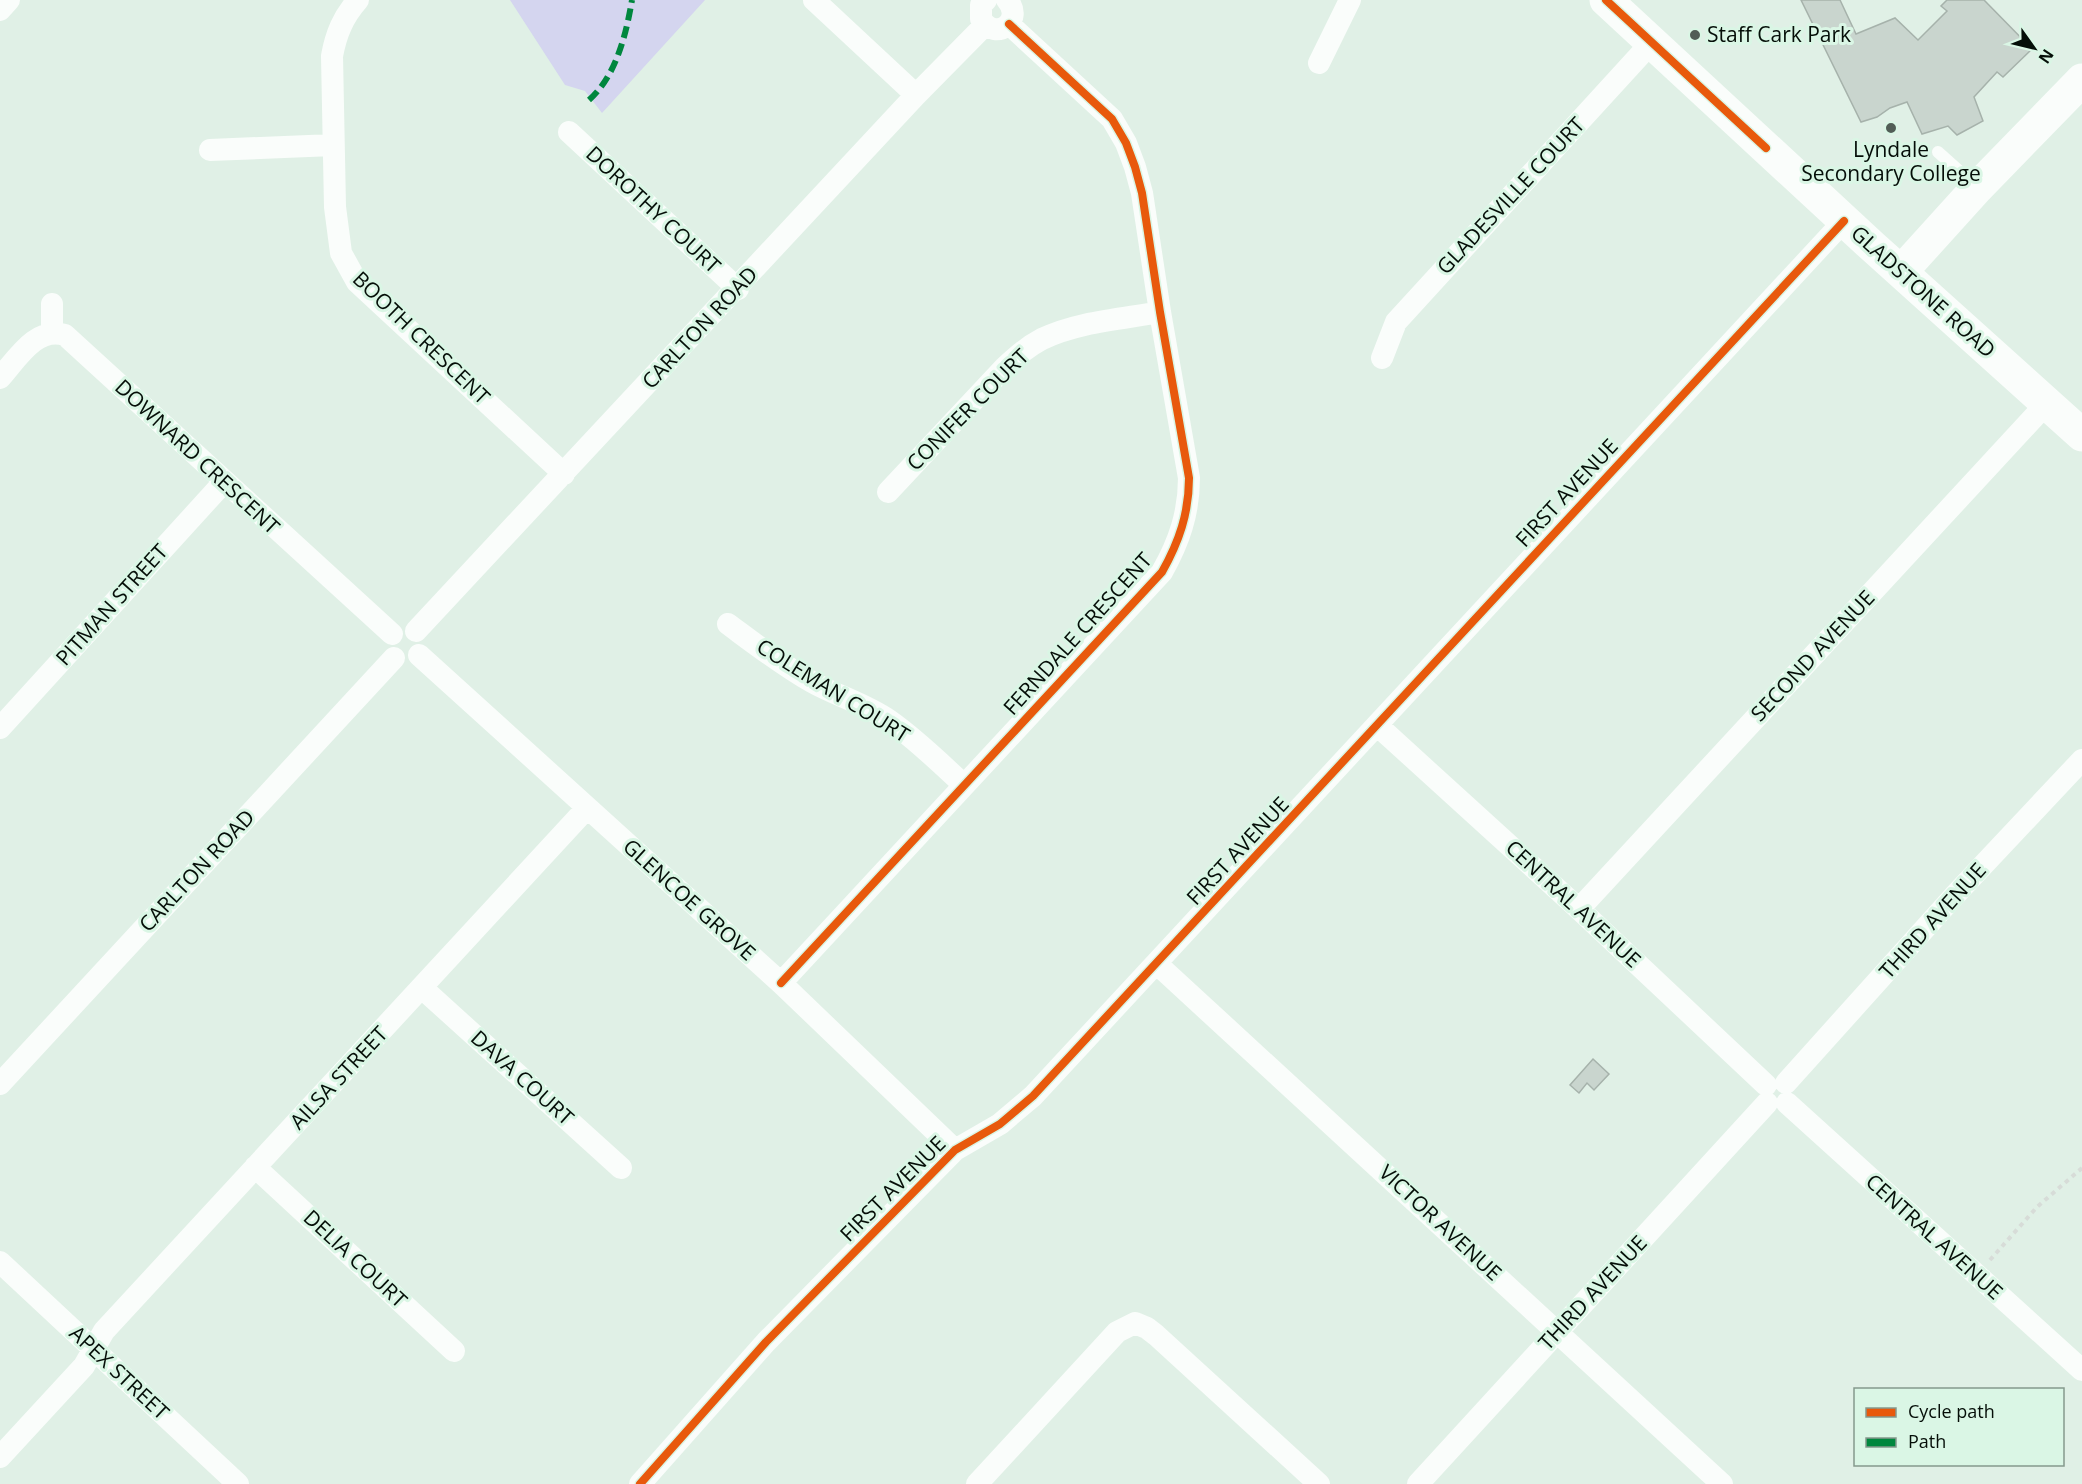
<svg xmlns="http://www.w3.org/2000/svg" width="2082" height="1484" viewBox="0 0 2082 1484" font-family="'Open Sans',sans-serif">
  <style>
    .green { fill: #d4d5ef }
    .building { fill: #c9d5ce; stroke: #a6b2ab; stroke-width: 1.5 }
    .lines { fill: none; stroke-linecap: round; stroke-linejoin: round }
    .path { stroke: #d7dcd8; stroke-width: 4; stroke-dasharray: 4.5 4.5; stroke-linecap: butt }
    .service { stroke: #fafdfb; stroke-width: 12 }
    .minor { stroke: #fafdfb; stroke-width: 22 }
    .secondary { stroke: #fafdfb; stroke-width: 33 }
    .quiet { stroke: #00873e; stroke-width: 6; stroke-dasharray: 12 6; stroke-linecap: butt }
    .cycleway-casing { stroke: #daf6e5; stroke-width: 11 }
    .cycleway { stroke: #e8590c; stroke-width: 8 }
    .poi-dot { fill: #525d56; stroke: #daf6e5; stroke-width: 2 }
    .labels { text-anchor: middle; stroke-width: 6; stroke-linejoin: round; paint-order: stroke }
    .poi-label { font-size: 21px; fill: #050e08; stroke: #daf6e5; text-anchor: start }
    .street-label { font-size: 21px; fill: #050e08; stroke: #daf6e5 }
  </style>
  <rect width="100%" height="100%" fill="#e0f0e6"/>
  <path class="green" d="M 510,0 L 705,0 L 602,113 L 585,91 L 565,85 Z"/>
  <path class="building" d="M 1801,0 L 1840,0 L 1856,34 L 1895,18 L 1918,40 L 1947,11 L 1941,6 L 1947,0 L 1984,0 L 2032,49 L 2003,77 L 1997,72 L 1974,97 L 1983,121 L 1957,135 L 1948,126 L 1922,134 L 1907,102 L 1890,108 L 1877,117 L 1861,122 Z
    M 1593,1059 L 1609,1074 L 1594,1090 L 1587,1083 L 1579,1093 L 1570,1085 Z"/>
  <g class="lines">
    <path class="path" d="M 1990,1260 L 2037,1207 L 2082,1168"/>
    <path class="service" d="M 1938,152 L 1977,187"/>
    <path class="minor" d="M 358,0 C 343,17 336,34 332,56 L 335,207 L 341,253 L 357,282 L 564,474
      M 814,0 L 916,95
      M 986,0 L 981,5 L 981,19 C 996,43 1025,20 1007,0
      M 0,10 L 9,0
      M 1319,63 L 1350,0
      M 569,132 L 738,289
      M 210,150 L 333,145
      M 52,304 L 52,333
      M 1382,358 L 1396,322 L 1652,42
      M 0,378 C 17,359 36,326 65,335 L 392,634
      M 888,492 L 1005,367 C 1017,356 1027,347 1042,339 C 1077,322 1121,319 1160,312
      M 728,624 C 755,644 782,665 812,682 C 837,696 866,704 890,721 C 917,740 940,763 964,785
      M 416,631 L 916,95 L 985,25
      M 419,655 L 781,983 L 955,1150
      M 1378,726 L 1579,909 L 1766,1085
      M 0,728 L 224,482
      M 1579,909 L 2047,403
      M 1157,964 L 1722,1484
      M 781,983 L 1162,572 C 1179,542 1189,513 1189,478 L 1160,312 L 1142,193 L 1135,167 L 1126,143 L 1112,119 L 1009,24
      M 422,988 L 621,1168
      M 1786,1083 L 1955,895 L 2082,760
      M 0,1084 L 394,658
      M 1787,1103 L 2082,1370
      M 255,1167 L 454,1351
      M 0,1262 L 238,1484
      M 0,1457 L 84,1366 L 104,1331 L 587,808
      M 640,1484 L 766,1342 L 955,1150 L 1000,1124 L 1033,1096 L 1844,221
      M 977,1484 L 1117,1332 L 1135,1323 L 1147,1328 L 1156,1335 L 1319,1484
      M 1418,1484 L 1767,1103"/>
    <path class="secondary" d="M 1606,0 L 1872,246 L 2082,435
      M 1901,272 L 1977,188 L 2082,80"/>
    <path class="quiet" d="M 589,100 C 616,76 626,35 632,0"/>
    <g class="cycleway-casing">
      <path id="cycleway" d="M 1606,0 L 1766,148
        M 781,983 L 1162,572 C 1179,542 1189,513 1189,478 L 1160,312 L 1142,193 L 1135,167 L 1126,143 L 1112,119 L 1009,24
        M 640,1484 L 766,1342 L 955,1150 L 1000,1124 L 1033,1096 L 1844,221"/>
    </g>
    <use href="#cycleway" class="cycleway"/>
  </g>
  <g class="poi-dot">
    <circle cx="1695" cy="35" r="6"/>
    <circle cx="1891" cy="128" r="6"/>
  </g>
  <g class="labels">
    <g class="poi-label">
      <text x="1707" y="42">Staff Cark Park</text>
      <text x="1891" y="157" text-anchor="middle">Lyndale<tspan x="1891" dy="24">Secondary College</tspan></text>
    </g>
    <g class="street-label">
      <text transform="translate(1511 196) rotate(-47)" y="7">GLADESVILLE COURT</text>
      <text transform="translate(653 210) rotate(43)" y="7">DOROTHY COURT</text>
      <text transform="translate(1923 292) rotate(42)" y="7">GLADSTONE ROAD</text>
      <text transform="translate(700 328) rotate(-47)" y="7">CARLTON ROAD</text>
      <text transform="translate(421 338) rotate(44)" y="7">BOOTH CRESCENT</text>
      <text transform="translate(968 410) rotate(-45)" y="7">CONIFER COURT</text>
      <text transform="translate(197 457) rotate(43)" y="7">DOWNARD CRESCENT</text>
      <text transform="translate(1567 493) rotate(-47)" y="7">FIRST AVENUE</text>
      <text transform="translate(112 605) rotate(-48)" y="7">PITMAN STREET</text>
      <text transform="translate(1078 634) rotate(-48)" y="7">FERNDALE CRESCENT</text>
      <text transform="translate(1813 656) rotate(-47)" y="7">SECOND AVENUE</text>
      <text transform="translate(833 691) rotate(32)" y="7">COLEMAN COURT</text>
      <text transform="translate(1238 851) rotate(-47)" y="7">FIRST AVENUE</text>
      <text transform="translate(197 871) rotate(-47)" y="7">CARLTON ROAD</text>
      <text transform="translate(689 900) rotate(42)" y="7">GLENCOE GROVE</text>
      <text transform="translate(1573 904) rotate(43)" y="7">CENTRAL AVENUE</text>
      <text transform="translate(1933 921) rotate(-48)" y="7">THIRD AVENUE</text>
      <text transform="translate(339 1078) rotate(-47)" y="7">AILSA STREET</text>
      <text transform="translate(522 1078) rotate(42)" y="7">DAVA COURT</text>
      <text transform="translate(893 1189) rotate(-45)" y="7">FIRST AVENUE</text>
      <text transform="translate(1440 1223) rotate(43)" y="7">VICTOR AVENUE</text>
      <text transform="translate(1934 1237) rotate(42)" y="7">CENTRAL AVENUE</text>
      <text transform="translate(355 1259) rotate(43)" y="7">DELIA COURT</text>
      <text transform="translate(1593 1293) rotate(-47)" y="7">THIRD AVENUE</text>
      <text transform="translate(119 1373) rotate(43)" y="7">APEX STREET</text>
    </g>
  </g>
  <rect x="1854" y="1388" width="210" height="78" fill="#daf6e5" stroke="#85998d" stroke-width="1.5"/>
  <rect x="1866" y="1408" width="30" height="9" fill="#e8590c" stroke="#85998d" stroke-width="1.5"/>
  <text x="1908" y="1418" font-size="18" fill="#050e08">Cycle path</text>
  <rect x="1866" y="1438" width="30" height="9" fill="#00873e" stroke="#85998d" stroke-width="1.5"/>
  <text x="1908" y="1448" font-size="18" fill="#050e08">Path</text>
  <g transform="translate(2034 48) rotate(124)" stroke="#daf6e5" stroke-width="4.5" paint-order="stroke">
  <path d="M0-4.5L10 22L0 15L-10 22Z" fill="#050e08"/>
  <text y="-9" font-size="16" font-weight="bold" text-anchor="middle" fill="#050e08">N</text>
  </g>
</svg>
